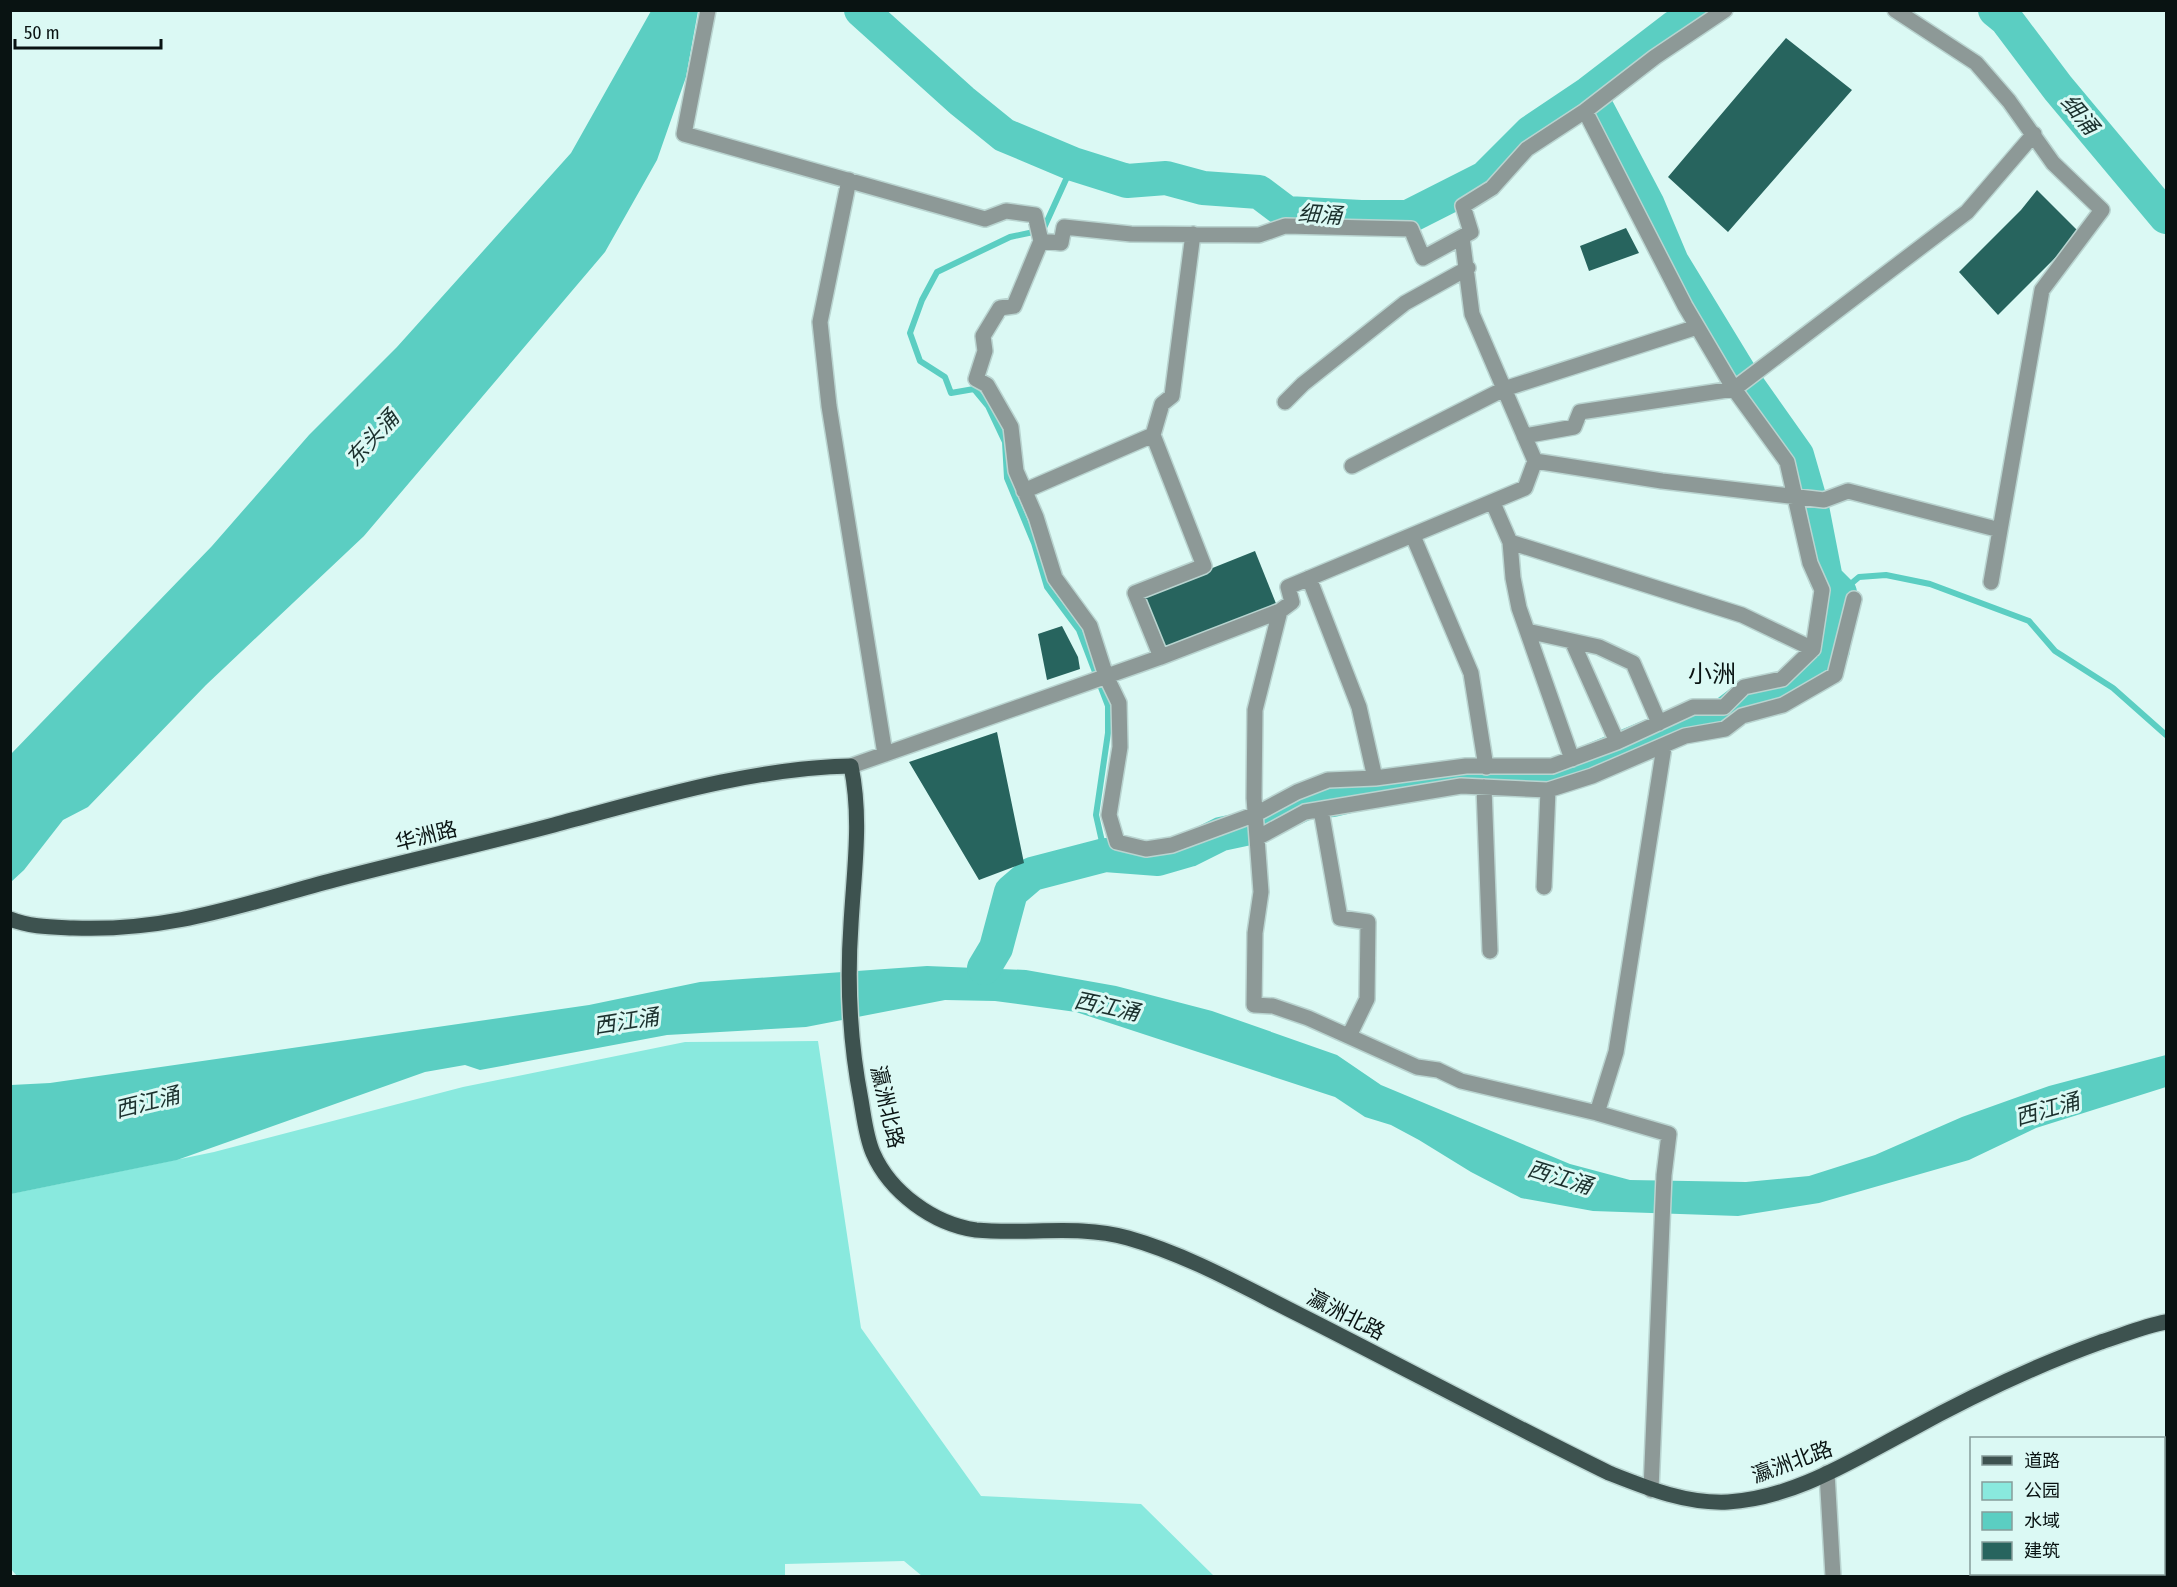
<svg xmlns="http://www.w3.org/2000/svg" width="2177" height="1587" viewBox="0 0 2177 1587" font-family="'Fira Sans Condensed','Noto Sans SC',sans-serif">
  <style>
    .green { fill: #89e9de }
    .water { fill: #5bcec2 }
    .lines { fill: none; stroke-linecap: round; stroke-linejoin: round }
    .stream { stroke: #5bcec2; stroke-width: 6 }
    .river { stroke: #5bcec2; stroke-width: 34 }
    .building { fill: #27645e }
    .minor-casing { stroke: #b9d4d0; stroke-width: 18 }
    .major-casing { stroke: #b9d4d0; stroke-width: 18 }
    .minor { stroke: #8d9997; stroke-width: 15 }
    .major { stroke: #3d524f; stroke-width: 15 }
    .labels { text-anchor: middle; stroke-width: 6; stroke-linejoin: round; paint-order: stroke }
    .street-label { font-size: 21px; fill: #091312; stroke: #dbf9f4 }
    .water-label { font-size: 22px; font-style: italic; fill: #1b302d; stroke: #dbf9f4 }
    .quarter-label { font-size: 24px; fill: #091312; stroke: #dbf9f4 }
  </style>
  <rect width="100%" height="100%" fill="#dbf9f4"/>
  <path class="green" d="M 818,1041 L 861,1328 L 981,1496 L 1141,1504 L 1214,1576 L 922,1576 L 904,1561 L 785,1564 L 785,1576 L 17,1576 L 10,1568 L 10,1194 L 214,1152 L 463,1087 L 685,1042 Z"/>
  <path class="water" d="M 651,11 L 698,11 L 686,77 L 657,160 L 605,252 L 364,536 L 206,685 L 88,807 L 63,820 L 24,870 L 11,882 L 11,754 L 212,546 L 309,435 L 397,347 L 571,153 Z
    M 927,966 L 1026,970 L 1116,986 L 1212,1011 L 1337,1055 L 1381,1085 L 1570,1164 L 1630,1180 L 1746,1182 L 1809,1176 L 1875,1155 L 1962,1117 L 2049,1086 L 2166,1055 L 2166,1087 L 2036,1128 L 1969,1160 L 1819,1203 L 1738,1216 L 1593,1211 L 1521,1198 L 1471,1172 L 1419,1140 L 1391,1125 L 1365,1117 L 1335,1097 L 1076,1012 L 995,1001 L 945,1000 L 806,1027 L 667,1035 L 480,1070 L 465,1065 L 425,1072 L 177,1160 L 11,1194 L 11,1085 L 50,1083 L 589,1005 L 700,982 Z"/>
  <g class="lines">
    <path class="stream" d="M 1073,164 L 1043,230 L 1010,237 L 937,272 L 922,300 L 910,333 L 920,361 L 945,377 L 951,393 L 974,389 L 988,406 L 1005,442 L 1007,478 L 1034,543 L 1047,587 L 1079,630 L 1108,706 L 1108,733 L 1096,815 L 1105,855
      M 1840,593 L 1859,577 L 1886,575 L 1930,584 L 2029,621 L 2055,651 L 2113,688 L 2166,735"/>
    <path class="river" d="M 861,10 L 962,101 L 1004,135 L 1073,164 L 1127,181 L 1166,178 L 1203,188 L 1259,192 L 1287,213 L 1361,217 L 1408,217 L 1485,178 L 1531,132 L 1589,93 L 1675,27 L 1703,10
      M 1995,10 L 2006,19 L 2058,88 L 2166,217
      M 984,968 L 996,948 L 1011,892 L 1032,874 L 1105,855 L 1158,859 L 1189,850 L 1221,834 L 1254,827 L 1308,802 L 1333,800 L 1388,787 L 1460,777 L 1557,775 L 1691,719 L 1721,717 L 1742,701 L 1783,692 L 1833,650 L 1840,593 L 1826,579 L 1812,507 L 1797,455 L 1744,380 L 1672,262 L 1648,205 L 1589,93"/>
  </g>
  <path class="building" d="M 1786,38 L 1852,90 L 1728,232 L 1668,177 Z
    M 2037,190 L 2080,233 L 1998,315 L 1959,272 L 2021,210 Z
    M 1626,228 L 1639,253 L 1589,271 L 1580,246 Z
    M 1255,551 L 1277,606 L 1162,652 L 1140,597 Z
    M 1062,626 L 1078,657 L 1080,669 L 1047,680 L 1038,634 Z
    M 997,732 L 1024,863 L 979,880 L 909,762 Z"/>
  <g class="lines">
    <g class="minor-casing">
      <path id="minor" d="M 708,10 L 684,134 L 985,219 L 1006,211 L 1035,215 L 1041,241
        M 1585,111 L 1685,306 L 1734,389 L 1787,462 L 1810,563 L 1822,590 L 1813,649 L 1782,679 L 1744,687 L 1724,707 L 1693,707 L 1617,742 L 1552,766 L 1466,766 L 1375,778 L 1328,780 L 1297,792 L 1256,814 L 1172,845 L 1146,849 L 1117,842 L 1109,815 L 1120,747 L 1119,703 L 1106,676 L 1090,626 L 1055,578 L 1036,517 L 1016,471 L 1011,427 L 987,385 L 976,379 L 985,351 L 983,336 L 1000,308 L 1014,306 L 1041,241 L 1061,243 L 1064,227 L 1131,234 L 1259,235 L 1285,226 L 1411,229 L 1423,258 L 1471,232 L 1463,206 L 1492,188 L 1527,149 L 1585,111 L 1655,57 L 1725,10
        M 849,180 L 820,322 L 829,406 L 885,754
        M 1462,237 L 1472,314 L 1535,461
        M 1285,402 L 1303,384 L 1405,303 L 1468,268
        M 1153,435 L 1204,566 L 1135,593 L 1161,657
        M 1524,436 L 1574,427 L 1580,412 L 1734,389 L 1967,212 L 2034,134
        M 1352,466 L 1504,389 L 1697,327
        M 1024,491 L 1153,435 L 1162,404 L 1172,396 L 1193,234
        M 1493,503 L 1510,542 L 1513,578 L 1519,608 L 1572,759
        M 1413,536 L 1471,673 L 1486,767
        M 1510,542 L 1742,615 L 1813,649
        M 1309,578 L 1359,707 L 1375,778
        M 1991,582 L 2000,530
        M 1527,631 L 1599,647 L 1633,663 L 1659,723
        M 1572,641 L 1617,742
        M 851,766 L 1161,657 L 1280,611
        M 1484,787 L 1490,951
        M 1321,810 L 1340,918 L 1368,922 L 1367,999 L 1349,1036
        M 1257,838 L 1305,812 L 1461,786 L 1548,790 L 1592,776 L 1685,736 L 1725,729 L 1742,716 L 1783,705 L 1835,675 L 1854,599
        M 1544,887 L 1548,790
        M 1597,1113 L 1616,1052 L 1664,747
        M 1827,1473 L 1833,1576
        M 1651,1490 L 1664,1175 L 1669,1134 L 1597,1113 L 1461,1081 L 1438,1070 L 1417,1067 L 1308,1018 L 1273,1006 L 1254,1005 L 1255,933 L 1261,892 L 1254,798 L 1255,710 L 1280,611 L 1292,602 L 1288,587 L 1525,488 L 1535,461 L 1662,481 L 1824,500 L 1848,491 L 2000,530 L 2042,290 L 2102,210 L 2053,163 L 2009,101 L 1976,63 L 1895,10"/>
    </g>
    <g class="major-casing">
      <path id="major" d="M 10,919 C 30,927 52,927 73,928 C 170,932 243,904 334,880 C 406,861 478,845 550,826 C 648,800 749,768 851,766 C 862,819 854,870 851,924 C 847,981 850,1043 861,1100 C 864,1117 866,1137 873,1153 C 890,1192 933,1224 976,1230 C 1027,1235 1078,1224 1128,1238 C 1188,1255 1244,1287 1300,1315 C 1403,1367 1505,1422 1609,1473 C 1647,1488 1686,1504 1728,1502 C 1794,1498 1851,1461 1908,1431 C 1970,1397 2034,1366 2101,1342 C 2123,1335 2144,1326 2166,1322"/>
    </g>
    <use href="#minor" class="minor"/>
    <use href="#major" class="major"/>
  </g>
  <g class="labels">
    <g class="street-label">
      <text transform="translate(426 836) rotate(-14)" y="7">华洲路</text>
      <text transform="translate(887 1107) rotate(77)" y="7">瀛洲北路</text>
      <text transform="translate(1346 1315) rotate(27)" y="7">瀛洲北路</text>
      <text transform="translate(1792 1462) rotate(-20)" y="7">瀛洲北路</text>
    </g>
    <g class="water-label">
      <text transform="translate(2080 114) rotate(50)" y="8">细涌</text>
      <text transform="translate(1320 214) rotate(4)" y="8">细涌</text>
      <text transform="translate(372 438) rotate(-48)" y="8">东头涌</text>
      <text transform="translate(1107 1006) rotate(12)" y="8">西江涌</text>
      <text transform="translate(626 1021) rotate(-9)" y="8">西江涌</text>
      <text transform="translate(147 1102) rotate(-14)" y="8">西江涌</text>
      <text transform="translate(2047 1109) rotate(-16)" y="8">西江涌</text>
      <text transform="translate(1560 1177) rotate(17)" y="8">西江涌</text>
    </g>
    <g class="quarter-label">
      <text x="1712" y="682">小洲</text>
    </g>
  </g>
  <rect width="2177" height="1587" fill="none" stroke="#091312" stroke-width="24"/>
  <rect x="1970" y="1437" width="195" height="138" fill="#dbf9f4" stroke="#879d9a" stroke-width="1.5"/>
  <rect x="1982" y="1456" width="30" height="9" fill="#3d524f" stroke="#879d9a" stroke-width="1.5"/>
  <text x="2024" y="1467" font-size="18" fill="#091312">道路</text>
  <rect x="1982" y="1482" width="30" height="18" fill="#89e9de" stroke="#879d9a" stroke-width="1.5"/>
  <text x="2024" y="1497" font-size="18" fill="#091312">公园</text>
  <rect x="1982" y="1512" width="30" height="18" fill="#5bcec2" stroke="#879d9a" stroke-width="1.5"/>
  <text x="2024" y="1527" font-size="18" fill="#091312">水域</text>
  <rect x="1982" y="1542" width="30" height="18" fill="#27645e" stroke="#879d9a" stroke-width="1.5"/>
  <text x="2024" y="1557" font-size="18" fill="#091312">建筑</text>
  <path d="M15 39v9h146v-9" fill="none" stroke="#091312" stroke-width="3"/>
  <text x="24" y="39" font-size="18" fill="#091312" stroke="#dbf9f4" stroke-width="4.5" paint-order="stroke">50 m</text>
</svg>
